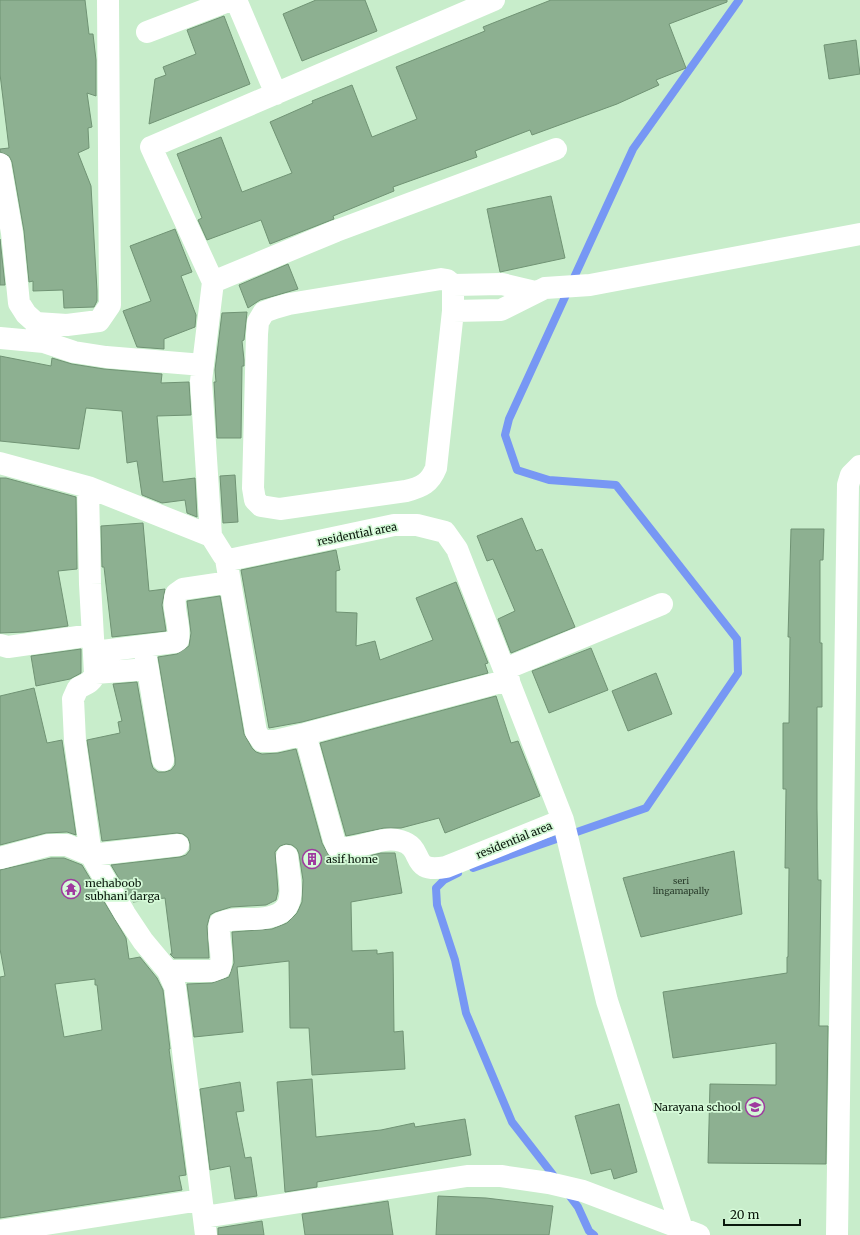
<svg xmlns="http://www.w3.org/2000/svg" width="860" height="1235" viewBox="0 0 860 1235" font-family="Merriweather,serif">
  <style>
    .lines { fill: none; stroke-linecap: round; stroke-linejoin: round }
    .stream { stroke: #7797f4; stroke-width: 8 }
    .building { fill: #8db091; stroke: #709374; fill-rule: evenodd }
    .minor { stroke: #fff; stroke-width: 22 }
    .labels { text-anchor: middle; stroke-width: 3.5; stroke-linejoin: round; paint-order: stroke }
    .number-label { font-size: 9px; fill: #2b3e2d }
    .street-label { font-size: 11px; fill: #0a180c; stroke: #d5fad8 }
    .poi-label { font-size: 11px; fill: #0a180c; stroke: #d5fad8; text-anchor: start }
  </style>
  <rect width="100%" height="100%" fill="#c8edcb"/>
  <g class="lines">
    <path class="stream" d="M 473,868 L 646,808 L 738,673 L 737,639 L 616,485 L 549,480 L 517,470 L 505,435 L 509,419 L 633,149 L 739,0
      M 458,873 L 444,880 L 436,888 L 437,905 L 455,960 L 466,1013 L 512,1122 L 557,1180
      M 566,1191 L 578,1207 L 589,1231 L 594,1235"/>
  </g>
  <path class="building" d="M 0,0 L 85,0 L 89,34 L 93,34 L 96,60 L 96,96 L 87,93 L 92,127 L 88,128 L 89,148 L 78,153 L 91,186 L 97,291 L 97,301 L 94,307 L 64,308 L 63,290 L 33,291 L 33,281 L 29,282 L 24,231 L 12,162 L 9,156 L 0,152 L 0,149 L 9,148 L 0,74 Z
    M 316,0 L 365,0 L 377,31 L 302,61 L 283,14 Z
    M 551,0 L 727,0 L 727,2 L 669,24 L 686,68 L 656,80 L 659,85 L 617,104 L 532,135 L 530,130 L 475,151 L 477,157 L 393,187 L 394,191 L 333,216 L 334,219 L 270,244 L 261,220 L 207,240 L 198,220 L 202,218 L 177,154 L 221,137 L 242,192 L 292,173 L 270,122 L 313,103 L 312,101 L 352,85 L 372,137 L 417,119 L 396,67 L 485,31 L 483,27 Z
    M 224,16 L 250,84 L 149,124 L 155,79 L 166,75 L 163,67 L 196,54 L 187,30 Z
    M 856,40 L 860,74 L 829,79 L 824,45 Z
    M 551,196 L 565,258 L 500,272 L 487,209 Z
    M 175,229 L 192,272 L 181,276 L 196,315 L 195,327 L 164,339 L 164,349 L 137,347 L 123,311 L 151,301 L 130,246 Z
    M 0,239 L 5,285 L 0,285 Z
    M 288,264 L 298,289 L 260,300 L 248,308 L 239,285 Z
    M 247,312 L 244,340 L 242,341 L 244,360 L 244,366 L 242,366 L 241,438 L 217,438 L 214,382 L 216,382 L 215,370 L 222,313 Z
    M 0,356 L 51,366 L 52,358 L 72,364 L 104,369 L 162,374 L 161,383 L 189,382 L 191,415 L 157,416 L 163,482 L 195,478 L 197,517 L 187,513 L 185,500 L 162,503 L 142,495 L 137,461 L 127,463 L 122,411 L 86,408 L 79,449 L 0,441 Z
    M 235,475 L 238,522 L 223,523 L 220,476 Z
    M 0,478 L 6,478 L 76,497 L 77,569 L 58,571 L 68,626 L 24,632 L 0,633 Z
    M 522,518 L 536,551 L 542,549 L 575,627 L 511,653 L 498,619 L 515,611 L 493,559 L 487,561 L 477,536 Z
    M 143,523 L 149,591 L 165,589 L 162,605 L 166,631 L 112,637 L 104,567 L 102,567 L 101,526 Z
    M 791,529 L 824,529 L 823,560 L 820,560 L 820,643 L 822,643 L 822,707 L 817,707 L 817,809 L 818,880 L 821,880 L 819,1026 L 828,1026 L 826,1164 L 708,1163 L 710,1084 L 776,1085 L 776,1043 L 673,1058 L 663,992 L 787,973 L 787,957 L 788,957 L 789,868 L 785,868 L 786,789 L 783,789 L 783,723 L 789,723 L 790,637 L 788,637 Z
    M 336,550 L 340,570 L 336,571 L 336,612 L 357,613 L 356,646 L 375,641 L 380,660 L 433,640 L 416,598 L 456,582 L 488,663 L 485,664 L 488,673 L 302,722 L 269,728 L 241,570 Z
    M 220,596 L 244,734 L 252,748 L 256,752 L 262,754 L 278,753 L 296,749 L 322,843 L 329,856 L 336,860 L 348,861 L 381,853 L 395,853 L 402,893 L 351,902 L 352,951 L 377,950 L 377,954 L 393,952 L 394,1032 L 403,1031 L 405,1069 L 312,1075 L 309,1028 L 290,1028 L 289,961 L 237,967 L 243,1032 L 194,1037 L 187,984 L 212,983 L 229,977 L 234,963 L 232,932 L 272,929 L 287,923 L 297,913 L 302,902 L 303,880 L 299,854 L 297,849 L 292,845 L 286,844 L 280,846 L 275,852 L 278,891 L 276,900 L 266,905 L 231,907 L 215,912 L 210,915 L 207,926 L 209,958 L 174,958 L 170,954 L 172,954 L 165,898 L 133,902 L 111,865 L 180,857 L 186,855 L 190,850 L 190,844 L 188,838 L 183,834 L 177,833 L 102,841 L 87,740 L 120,733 L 118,722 L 122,721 L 113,684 L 137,682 L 151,762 L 153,768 L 158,772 L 165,772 L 171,770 L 175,765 L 175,758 L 158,657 L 177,654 L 189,646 L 191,633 L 187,601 Z
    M 591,648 L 608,690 L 549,713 L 532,671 Z
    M 81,649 L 81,673 L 70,679 L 36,686 L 31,656 Z
    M 656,673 L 672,714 L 628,731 L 612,691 Z
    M 34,688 L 47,743 L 62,740 L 76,835 L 67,832 L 46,833 L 0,845 L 0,696 Z
    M 496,696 L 511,743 L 518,741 L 540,796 L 445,833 L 439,818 L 401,828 L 384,828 L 346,836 L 320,743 Z
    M 734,851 L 742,914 L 641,937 L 623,878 Z
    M 51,858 L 64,858 L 82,865 L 126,938 L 129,959 L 140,957 L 157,978 L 163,990 L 170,1049 L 169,1049 L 186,1175 L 179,1176 L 182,1190 L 0,1218 L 0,977 L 5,976 L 0,949 L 0,870 ZM 95,979 L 95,985 L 97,985 L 102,1030 L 64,1037 L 55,984 Z
    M 312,1079 L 316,1137 L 381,1130 L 414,1123 L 415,1127 L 465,1119 L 471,1155 L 317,1182 L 317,1187 L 285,1192 L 277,1082 Z
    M 240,1082 L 244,1111 L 236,1112 L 245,1158 L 251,1157 L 257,1196 L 235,1199 L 230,1166 L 210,1170 L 200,1089 Z
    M 619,1104 L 637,1172 L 614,1179 L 611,1169 L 591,1174 L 575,1116 Z
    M 438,1196 L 486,1198 L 553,1206 L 549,1235 L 436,1235 Z
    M 388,1201 L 393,1235 L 305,1235 L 302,1214 Z
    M 262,1221 L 264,1235 L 218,1235 L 218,1228 Z"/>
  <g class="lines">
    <path class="minor" d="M 236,0 L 276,94
      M 147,32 L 231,0
      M 0,164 L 12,233 L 19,303 L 26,314 L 36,323 L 67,325 L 99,321 L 110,305 L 108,0
      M 441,279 L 447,280 L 453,285 L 453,311 L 436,468 C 430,483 422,487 406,491 L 280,509 L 261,506 L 255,500 L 253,488 L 257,334 L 258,322 L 264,312 L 275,308 L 289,304 Z
      M 213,282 L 336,231 L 556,149
      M 453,285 L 502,284 L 535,292
      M 453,311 L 501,310 L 545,288 L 590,285 L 860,234
      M 0,338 L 44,342 L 74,352 L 106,357 L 203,365
      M 0,463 L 88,487 L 211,536 L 223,555 L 229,560 L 394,525 L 417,525 L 445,532 L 457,549 L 563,820 L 446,867 C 408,874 426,848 401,841 C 381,835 360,850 340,848 L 337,847 L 334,840 L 305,734
      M 88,487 L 90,584 L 95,673 C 92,683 86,684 78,688 L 73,699 L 75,741 L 91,855 L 178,845
      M 211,536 L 201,381 L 213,282 L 151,147 L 494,0
      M 226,559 L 256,732 L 262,741 L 275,741 L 305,734 L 509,680
      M 0,645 L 8,647 L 92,635
      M 144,646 L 163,760
      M 94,652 L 175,642 L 178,640 C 181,624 171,608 176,594 L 183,589 L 230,582
      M 505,669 L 662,604
      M 95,673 L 148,669
      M 563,820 L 607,1001 L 682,1229
      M 0,858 L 49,845 L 67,845 L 91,855 L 125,914 L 143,941 L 168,971 L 175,987 L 206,1235
      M 168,971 L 212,971 L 220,968 C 225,954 216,937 220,923 C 231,918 242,919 253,919 C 301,918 291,891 287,856
      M 204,1217 L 467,1176 L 501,1176 L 549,1183 L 583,1191 L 699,1235
      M 0,1231 L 201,1200
      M 837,1235 L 848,485 L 851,475 L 860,466"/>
  </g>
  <defs>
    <g id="building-ring" transform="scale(1)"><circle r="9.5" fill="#d5fad8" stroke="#9f3a9f" stroke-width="1.5"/><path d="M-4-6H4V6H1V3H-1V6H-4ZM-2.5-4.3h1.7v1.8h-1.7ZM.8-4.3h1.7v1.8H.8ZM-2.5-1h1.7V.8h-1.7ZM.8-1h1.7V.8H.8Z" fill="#9f3a9f"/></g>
    <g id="temple-ring" transform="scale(1)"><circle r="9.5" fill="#d5fad8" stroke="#9f3a9f" stroke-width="1.5"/><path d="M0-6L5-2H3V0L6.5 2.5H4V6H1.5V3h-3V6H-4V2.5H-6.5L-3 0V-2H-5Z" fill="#9f3a9f"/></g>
    <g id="school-ring" transform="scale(1)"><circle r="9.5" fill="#d5fad8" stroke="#9f3a9f" stroke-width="1.5"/><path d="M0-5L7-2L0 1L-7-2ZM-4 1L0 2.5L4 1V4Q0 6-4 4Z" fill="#9f3a9f"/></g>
  </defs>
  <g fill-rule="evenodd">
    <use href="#building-ring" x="312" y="859"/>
    <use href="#temple-ring" x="71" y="889"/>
    <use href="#school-ring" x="755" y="1107"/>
  </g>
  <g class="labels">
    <g class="number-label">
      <text x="681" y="884">seri<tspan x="681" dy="10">lingamapally</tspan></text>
    </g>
    <g class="street-label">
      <text transform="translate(357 534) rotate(-11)" y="4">residential area</text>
      <text transform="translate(514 840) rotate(-22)" y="4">residential area</text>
    </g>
    <g class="poi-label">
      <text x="326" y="863">asif home</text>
      <text x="85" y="887">mehaboob<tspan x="85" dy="13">subhani darga</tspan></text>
      <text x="741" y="1111" text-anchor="end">Narayana school</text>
    </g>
  </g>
  <path d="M724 1219v6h76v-6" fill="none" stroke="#0a180c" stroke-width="2"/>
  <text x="730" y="1219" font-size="12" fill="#0a180c" stroke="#d5fad8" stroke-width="3" paint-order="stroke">20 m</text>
</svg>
